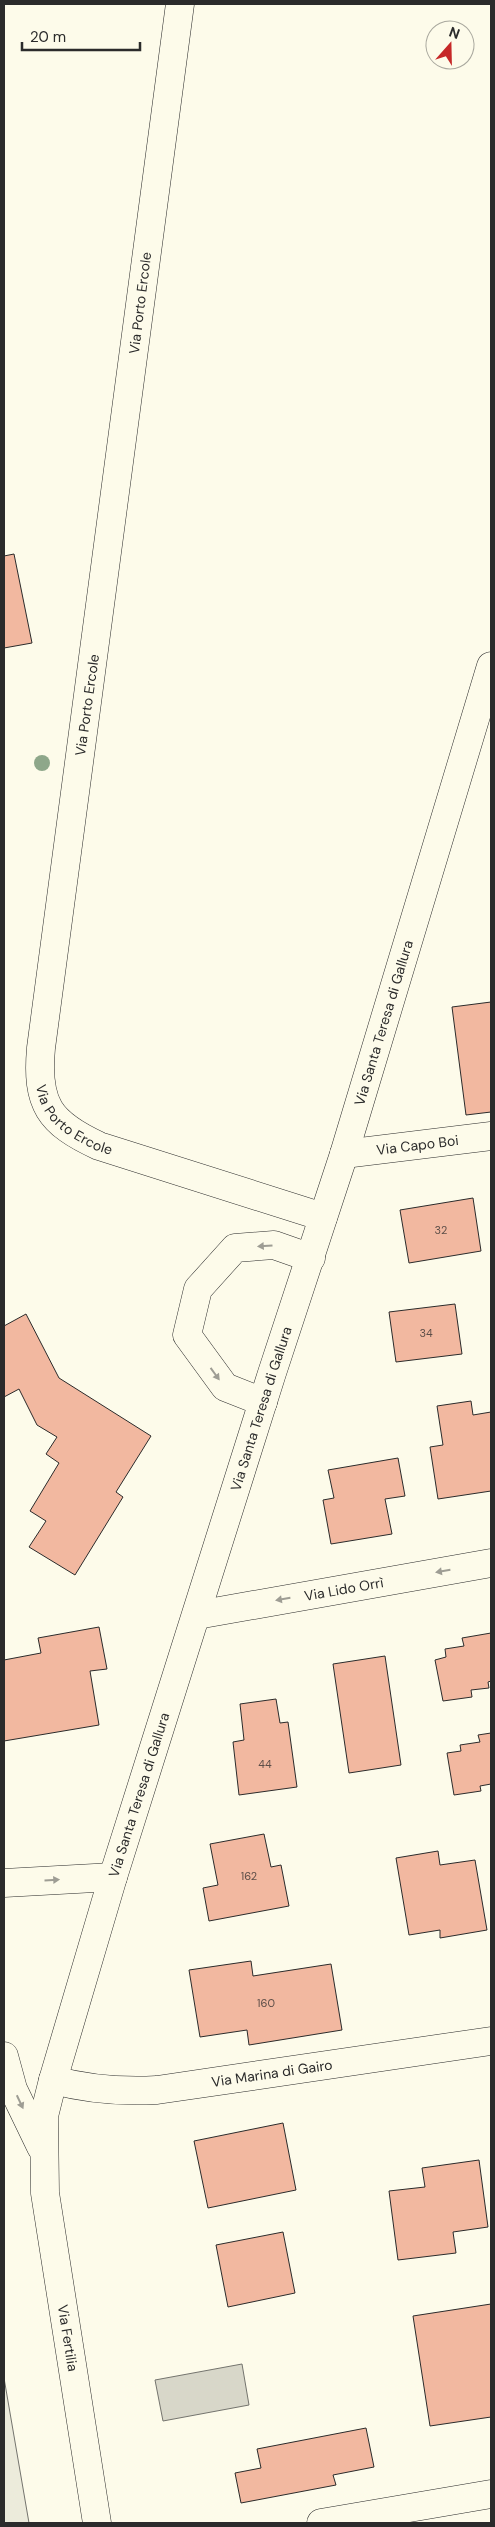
<svg xmlns="http://www.w3.org/2000/svg" width="495" height="2527" viewBox="0 0 495 2527" font-family="'DM Sans',sans-serif">
  <style>
    .green { fill: #ecebdb; stroke: #74746e }
    .water { fill: #d8d7c9; stroke: #74746e }
    .building { fill: #f2b8a0; stroke: #2b2b2b }
    .lines { fill: none; stroke-linecap: round; stroke-linejoin: round }
    .minor-casing { stroke: #2b2b2b; stroke-width: 29 }
    .minor { stroke: #fdfbea; stroke-width: 28 }
    .tree { fill: #8ea78a }
    .oneway { fill: #9e9d94 }
    .labels { text-anchor: middle; stroke-width: 4; stroke-linejoin: round; paint-order: stroke }
    .number-label { font-size: 11px; fill: #5d4e48 }
    .street-label { font-size: 14px; fill: #2b2b2b; stroke: #fdfbea }
  </style>
  <rect width="100%" height="100%" fill="#fdfbea"/>
  <path class="green" d="M 4,2378 L 29,2523 L 4,2523 Z"/>
  <path class="water" d="M 242,2364 L 249,2405 L 163,2421 L 155,2380 Z"/>
  <path class="building" d="M 14,554 L 32,643 L 4,648 L 4,556 Z
    M 491,1002 L 491,1112 L 466,1115 L 452,1007 Z
    M 473,1198 L 481,1251 L 409,1263 L 400,1210 Z
    M 455,1304 L 462,1354 L 396,1362 L 389,1312 Z
    M 26,1314 L 59,1378 L 151,1436 L 116,1492 L 123,1497 L 75,1575 L 29,1547 L 46,1521 L 30,1511 L 59,1463 L 46,1454 L 57,1437 L 37,1425 L 19,1389 L 4,1397 L 4,1326 Z
    M 471,1401 L 473,1415 L 491,1412 L 491,1491 L 438,1499 L 430,1447 L 443,1445 L 437,1406 Z
    M 398,1458 L 405,1496 L 385,1499 L 392,1534 L 331,1544 L 323,1500 L 334,1498 L 328,1470 Z
    M 99,1627 L 107,1669 L 90,1671 L 99,1725 L 4,1741 L 4,1660 L 41,1653 L 38,1638 Z
    M 491,1633 L 491,1681 L 488,1682 L 489,1688 L 471,1690 L 472,1697 L 443,1701 L 435,1660 L 446,1657 L 445,1649 L 464,1646 L 462,1638 Z
    M 385,1656 L 401,1765 L 349,1773 L 333,1664 Z
    M 276,1699 L 280,1723 L 288,1722 L 297,1787 L 239,1795 L 233,1742 L 244,1740 L 240,1704 Z
    M 491,1733 L 491,1784 L 480,1786 L 481,1791 L 454,1795 L 447,1753 L 461,1751 L 460,1745 L 480,1742 L 478,1735 Z
    M 264,1834 L 271,1867 L 281,1865 L 289,1906 L 209,1921 L 203,1888 L 218,1885 L 210,1844 Z
    M 438,1851 L 440,1865 L 475,1860 L 487,1930 L 440,1938 L 440,1930 L 409,1935 L 396,1858 Z
    M 251,1961 L 253,1976 L 331,1964 L 342,2030 L 249,2045 L 247,2030 L 200,2037 L 189,1970 Z
    M 283,2123 L 296,2190 L 208,2208 L 194,2141 Z
    M 479,2160 L 488,2227 L 453,2232 L 456,2253 L 398,2260 L 389,2191 L 425,2187 L 422,2168 Z
    M 283,2232 L 295,2293 L 228,2307 L 216,2245 Z
    M 491,2304 L 491,2417 L 430,2426 L 413,2316 Z
    M 366,2428 L 374,2467 L 333,2475 L 336,2485 L 241,2503 L 235,2473 L 261,2468 L 257,2449 Z"/>
  <g class="lines">
    <g class="minor-casing">
      <g id="minor">
        <path id="s1" d="M 180,4 L 41,1048 C 36,1104 49,1123 99,1146 L 323,1217"/>
        <path id="s2" d="M 344,1154 L 491,1136"/>
        <path d="M 263,1402 L 225,1387 L 187,1335 L 198,1289 L 235,1248 L 274,1245 L 311,1258"/>
        <path id="s3" d="M 197,1615 L 491,1563"/>
        <path d="M 4,1883 L 113,1877"/>
        <path d="M 4,2056 L 13,2089 L 41,2147"/>
        <path id="s4" d="M 53,2080 C 87,2089 122,2092 157,2090 L 491,2041"/>
        <path id="s5" d="M 97,2523 L 45,2193 L 44,2116 L 53,2080 L 113,1877 L 272,1373 L 344,1154 L 491,666"/>
        <path d="M 321,2523 L 491,2494"/>
      </g>
    </g>
    <use href="#minor" class="minor"/>
  </g>
  <circle class="tree" cx="42" cy="763" r="8"/>
  <defs><path id="oneway-solid" d="M-6-.8H1V-3.2L6.5 0L1 3.2V.8H-6Z" transform="scale(1.25)"/></defs>
  <g class="oneway">
    <use href="#oneway-solid" transform="translate(265 1246) rotate(176)"/>
    <use href="#oneway-solid" transform="translate(215 1374) rotate(54)"/>
    <use href="#oneway-solid" transform="translate(443 1571) rotate(170)"/>
    <use href="#oneway-solid" transform="translate(283 1599) rotate(170)"/>
    <use href="#oneway-solid" transform="translate(52 1880) rotate(-3)"/>
    <use href="#oneway-solid" transform="translate(20 2102) rotate(65)"/>
  </g>
  <g class="labels">
    <g class="number-label">
      <text x="441" y="1234">32</text>
      <text x="426" y="1337">34</text>
      <text x="265" y="1768">44</text>
      <text x="249" y="1880">162</text>
      <text x="266" y="2007">160</text>
    </g>
    <g class="street-label">
      <text transform="translate(140 303) rotate(-83)" y="5">Via Porto Ercole</text>
      <text transform="translate(87 705) rotate(-82)" y="5">Via Porto Ercole</text>
      <text dy="5" stroke="none"><textPath href="#s5" startOffset="1556">Via Santa Teresa di Gallura</textPath></text>
      <text dy="5" stroke="none"><textPath href="#s1" startOffset="1141">Via Porto Ercole</textPath></text>
      <text dy="5" stroke="none"><textPath href="#s2" startOffset="74">Via Capo Boi</textPath></text>
      <text dy="5" stroke="none"><textPath href="#s5" startOffset="1151">Via Santa Teresa di Gallura</textPath></text>
      <text dy="5" stroke="none"><textPath href="#s3" startOffset="149">Via Lido Orrì</textPath></text>
      <text dy="5" stroke="none"><textPath href="#s5" startOffset="746">Via Santa Teresa di Gallura</textPath></text>
      <text dy="5" stroke="none"><textPath href="#s4" startOffset="221">Via Marina di Gairo</textPath></text>
      <text transform="translate(68 2338) rotate(81)" y="5">Via Fertilia</text>
    </g>
  </g>
  <rect width="495" height="2527" fill="none" stroke="#2b2b2b" stroke-width="10"/>
  <g transform="translate(450 45) rotate(20)"><circle r="24" fill="#fdfbea" stroke="#a9a89e"/>
  <path d="M0-4L9 19L0 12L-9 19Z" fill="#c62828"/>
  <text y="-8" font-size="14" font-weight="bold" text-anchor="middle" fill="#2b2b2b">N</text>
  </g>
  <path d="M22 42v8h118v-8" fill="none" stroke="#2b2b2b" stroke-width="2.5"/>
  <text x="30" y="42" font-size="15" fill="#2b2b2b" stroke="#fdfbea" stroke-width="4" paint-order="stroke">20 m</text>
</svg>
